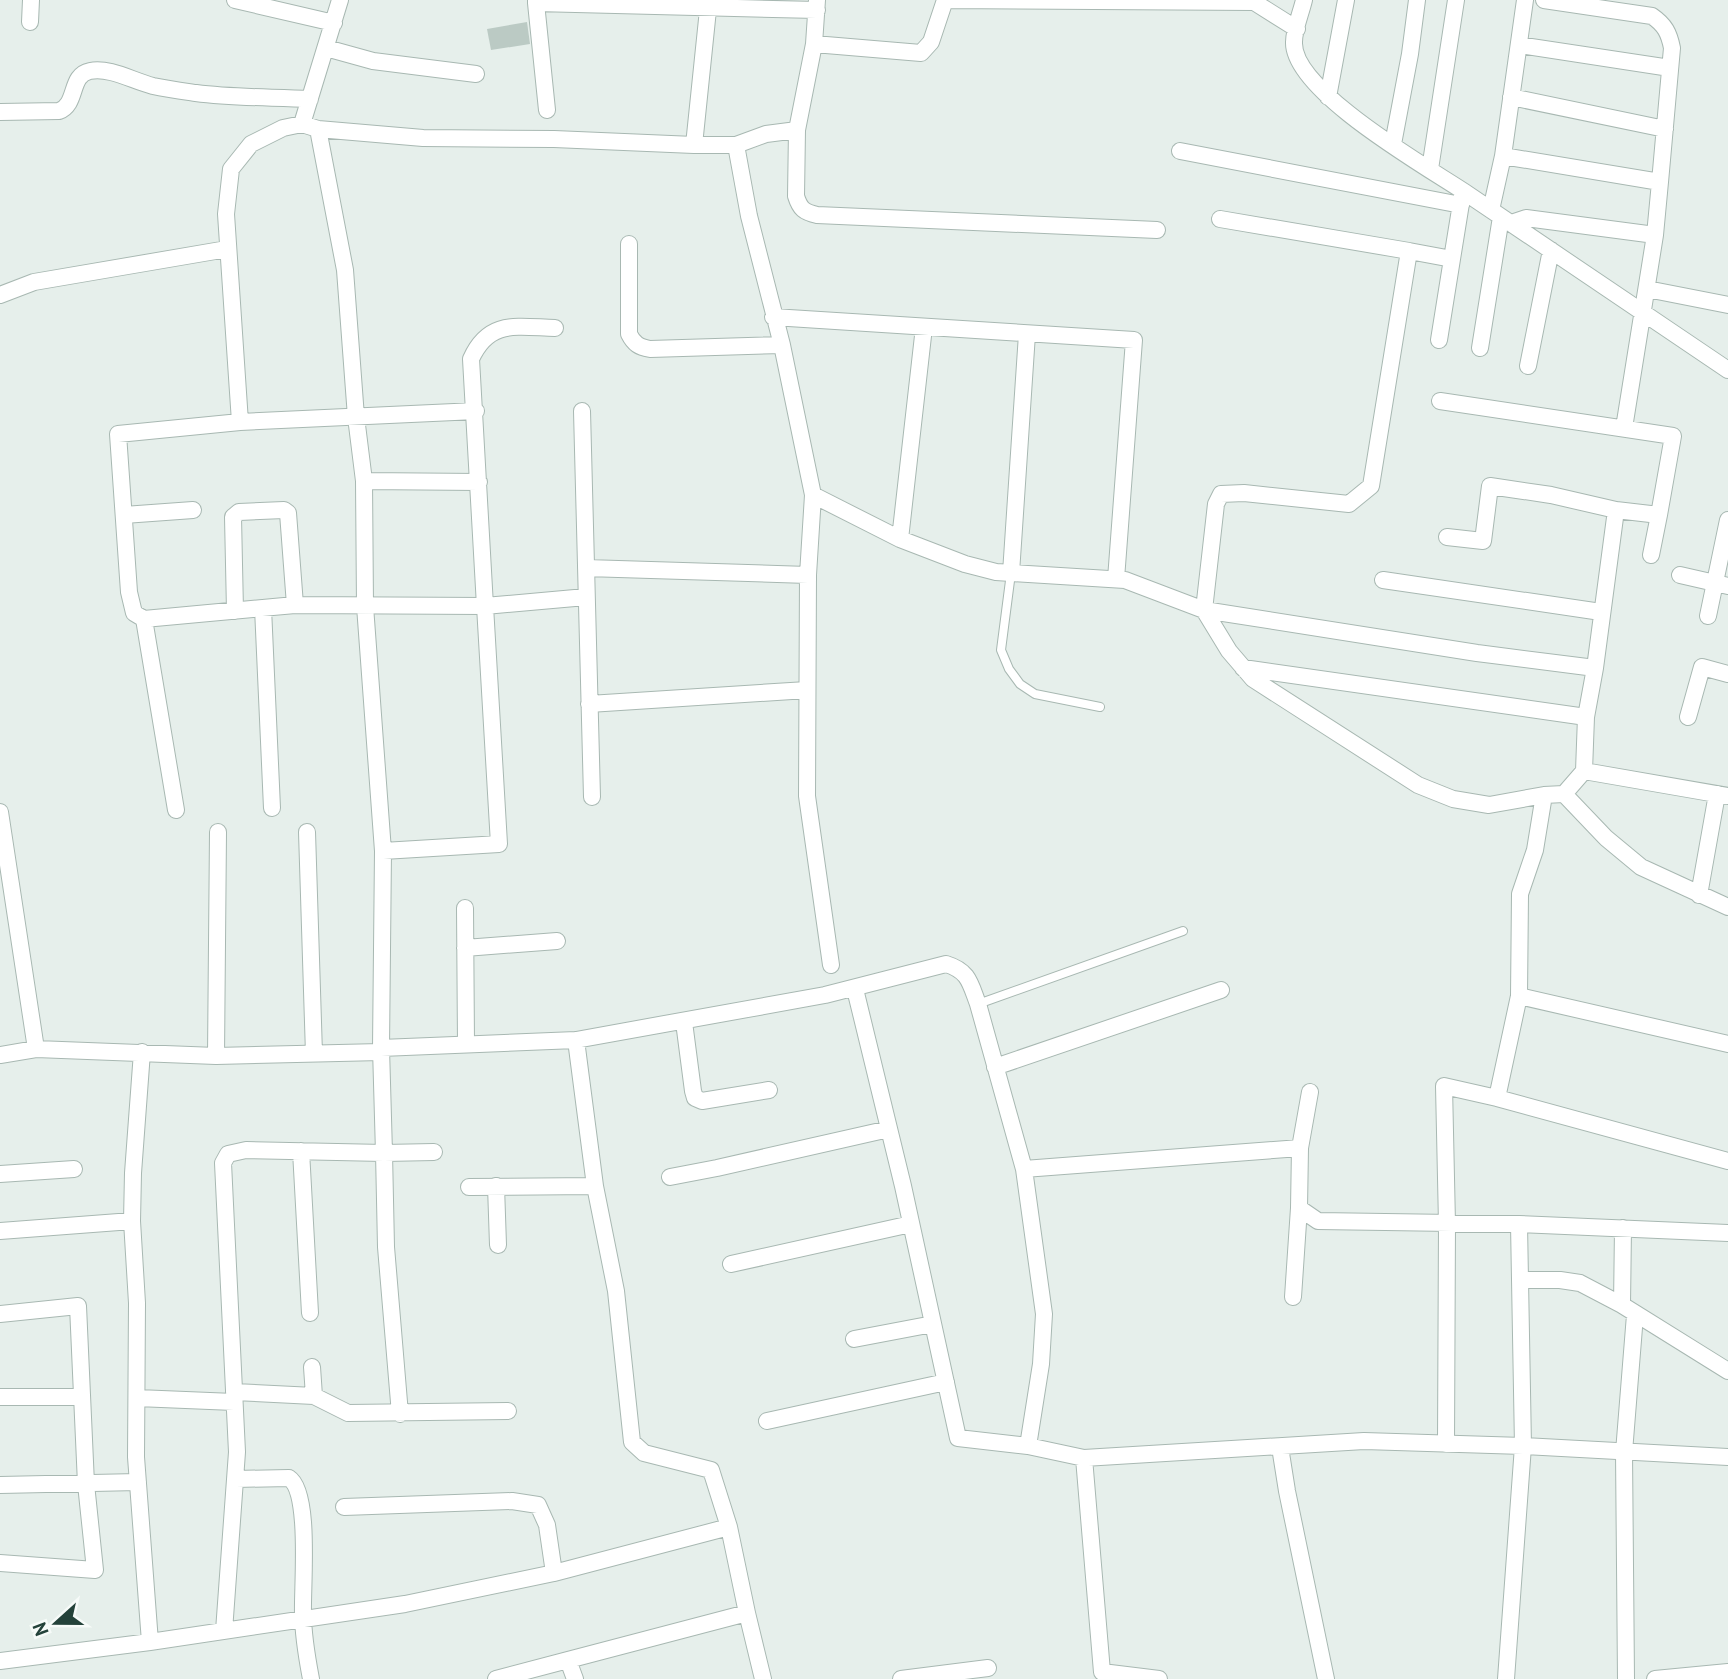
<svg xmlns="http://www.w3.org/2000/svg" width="1728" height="1679" viewBox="0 0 1728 1679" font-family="'PT Sans',sans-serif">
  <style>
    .building { fill: #bbcac4 }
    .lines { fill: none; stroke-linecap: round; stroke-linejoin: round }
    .lane-casing { stroke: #a8b8b2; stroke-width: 10 }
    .street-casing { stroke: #a8b8b2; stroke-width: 18 }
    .lane { stroke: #fff; stroke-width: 8 }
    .street { stroke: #fff; stroke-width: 16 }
  </style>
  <rect width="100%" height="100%" fill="#e6efeb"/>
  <path class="building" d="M 527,22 L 530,44 L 491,50 L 487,29 Z"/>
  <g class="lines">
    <g class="lane-casing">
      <path id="lane" d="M 1011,573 L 1001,650 L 1009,669 L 1020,684 L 1035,694 L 1100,707
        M 978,1004 L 1183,931"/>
    </g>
    <g class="street-casing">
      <path id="street" d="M 235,0 L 334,23
        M 536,0 L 536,3 L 817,10
        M 817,0 L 814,44 L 797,130 L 766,134 L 736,145 L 749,216 L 782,345 L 813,495 L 808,575 L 807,796 L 831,965
        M 1304,0 C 1301,13 1294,29 1294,42 C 1292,90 1425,166 1463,191 L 1452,259 L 1409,251 L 1371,486 L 1349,504 L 1244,493 L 1221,494 L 1216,504 L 1204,610 L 1477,653 L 1595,668 L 1586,717 L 1584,771 L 1564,794
        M 1544,0 L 1652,16 C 1665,25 1669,33 1672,48 L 1660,182
        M 536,3 L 547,110
        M 30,22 L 31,0
        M 814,44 L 921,53 L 931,42 L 945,0 L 1254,2 L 1297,29
        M 1519,45 L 1670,68
        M 326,48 L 373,61 L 476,74
        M 1328,97 L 1346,0
        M 1511,97 L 1665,129
        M 0,112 L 59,111 C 78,104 69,75 90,71 C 110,67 133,81 153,86 C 167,89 182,91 196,93 C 233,98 272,97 310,99
        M 302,124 L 340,0
        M 318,129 L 423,138 L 554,139 L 694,145 L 709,0
        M 797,130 L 796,196 C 800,209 804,212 817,215 L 1157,230
        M 1393,144 L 1410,54 L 1417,0
        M 694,145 L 736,145
        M 1180,151 L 1461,205
        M 1503,156 L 1525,0
        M 1430,169 L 1456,0
        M 1463,191 L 1728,370
        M 1491,210 L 1503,156 L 1660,182 L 1655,235 L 1624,428
        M 1220,219 L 1409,251
        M 1511,223 L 1526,218 L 1655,235
        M 629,244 L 629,334 C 634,344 639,347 650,349 L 782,345
        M 1647,289 L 1728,305
        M 0,295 L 34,282 L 227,249
        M 773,317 L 1134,340 L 1116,579
        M 1439,340 L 1452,259
        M 1480,348 L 1501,217
        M 1528,366 L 1551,250
        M 1440,401 L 1673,436 L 1659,515 L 1616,510 L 1551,495 L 1490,486 L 1483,541 L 1447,537
        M 582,411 L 592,797
        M 240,422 L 476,411
        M 364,481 L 479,482
        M 813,495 L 900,539 L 965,564 L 996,572 L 1125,580 L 1204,610 L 1229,651 L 1253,679 L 1418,785 L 1453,799 L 1489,805 L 1544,795 L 1564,794 L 1606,838 L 1641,867 L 1728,907
        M 124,515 L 193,510
        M 900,539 L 924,327
        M 1651,555 L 1659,515
        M 586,568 L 808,575
        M 1011,573 L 1027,334
        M 1680,575 L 1728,586
        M 1383,580 L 1601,612
        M 295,605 L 485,606 L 471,359 C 489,319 517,327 555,328
        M 263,608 L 272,808
        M 1708,616 L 1728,520
        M 144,619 L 176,810
        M 1243,668 L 1586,717
        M 1595,668 L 1616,510
        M 589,704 L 807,690
        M 1688,717 L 1702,667 L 1728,674
        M 1584,771 L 1728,796
        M 1544,795 L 1535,850 L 1520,894 L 1519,996 L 1728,1044
        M 0,812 L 36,1049
        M 307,832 L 314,1054
        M 383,851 L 499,844 L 485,606 L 586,597
        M 1699,895 L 1717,794
        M 465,908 L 466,1044
        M 465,948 L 557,941
        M 684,1022 L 693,1091 L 695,1098 L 702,1101 L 769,1090
        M 381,1048 L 576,1040 L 825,995 L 946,964 C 969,971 970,983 978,1004 L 1024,1169 L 1044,1314 L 1041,1364 L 1028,1446 L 958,1438 L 903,1186 L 855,989
        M 142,1052 L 133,1173 L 132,1221 L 137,1303 L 136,1457 L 150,1642
        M 0,1055 L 36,1049 L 216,1056 L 381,1052
        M 216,1056 L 218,832
        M 995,1067 L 1221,990
        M 1497,1098 L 1728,1161
        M 1300,1148 L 1310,1092
        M 301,1151 L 310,1313
        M 1024,1169 L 1300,1148 L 1299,1208 L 1318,1221 L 1519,1224 L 1728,1233
        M 0,1174 L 74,1169
        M 670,1177 L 717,1168 L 889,1129
        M 496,1186 L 498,1245
        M 595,1186 L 616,1291 L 632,1442 L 644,1453 L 711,1470 L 729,1527
        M 469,1187 L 595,1186 L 576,1040
        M 0,1231 L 132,1221
        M 731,1264 L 911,1224
        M 1520,1280 L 1560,1280 L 1580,1283 L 1622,1305 L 1728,1371
        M 1293,1297 L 1299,1208
        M 1622,1305 L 1623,1228
        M 0,1314 L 78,1306 L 86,1484 L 95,1570 L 0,1563
        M 854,1339 L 933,1324
        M 312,1367 L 314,1396
        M 234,1392 L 314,1396 L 348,1413 L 508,1411
        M 0,1397 L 81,1397
        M 137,1398 L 234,1402
        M 400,1414 L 386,1247 L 384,1153 L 434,1152
        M 767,1421 L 946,1382
        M 1446,1444 L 1447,1224 L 1444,1086 L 1497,1098 L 1519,996
        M 1028,1446 L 1084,1458 L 1364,1441 L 1523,1446 L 1728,1457
        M 1280,1447 L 1287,1491 L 1326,1679
        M 1084,1458 L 1102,1672 L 1159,1679
        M 236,1479 L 289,1478 C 311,1492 302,1587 303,1614 C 303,1636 307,1658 311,1679
        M 0,1485 L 138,1482
        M 344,1507 L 512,1501 L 538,1505 L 547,1525 L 554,1573
        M 747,1613 L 763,1679
        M 224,1631 L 237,1452 L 223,1163 L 228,1154 L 246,1150 L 384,1153 L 381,1048 L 383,851 L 365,606 L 364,481 L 356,417 L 345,270 L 318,129 L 302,124 L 283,128 L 251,144 L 231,169 L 226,214 L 240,422 L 118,434 L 129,592 L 134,613 L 144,619 L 295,605 L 288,513 L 284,510 L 239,512 L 233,517 L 235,611
        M 0,1661 L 150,1642 L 405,1604 L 554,1573 L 729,1527 L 747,1613 L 568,1660
        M 496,1679 L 568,1660 L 575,1679
        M 901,1679 L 988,1668
        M 1506,1679 L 1523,1446 L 1519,1224
        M 1626,1679 L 1624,1452 L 1635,1315
        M 1655,1679 L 1728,1672"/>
    </g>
    <use href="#lane" class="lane"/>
    <use href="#street" class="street"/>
  </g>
  <g transform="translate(56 1623) rotate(249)" stroke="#f7fbf9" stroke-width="5" paint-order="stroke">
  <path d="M0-5L12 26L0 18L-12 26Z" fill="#24423a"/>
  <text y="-10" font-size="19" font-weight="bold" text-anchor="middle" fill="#24423a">N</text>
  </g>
</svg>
